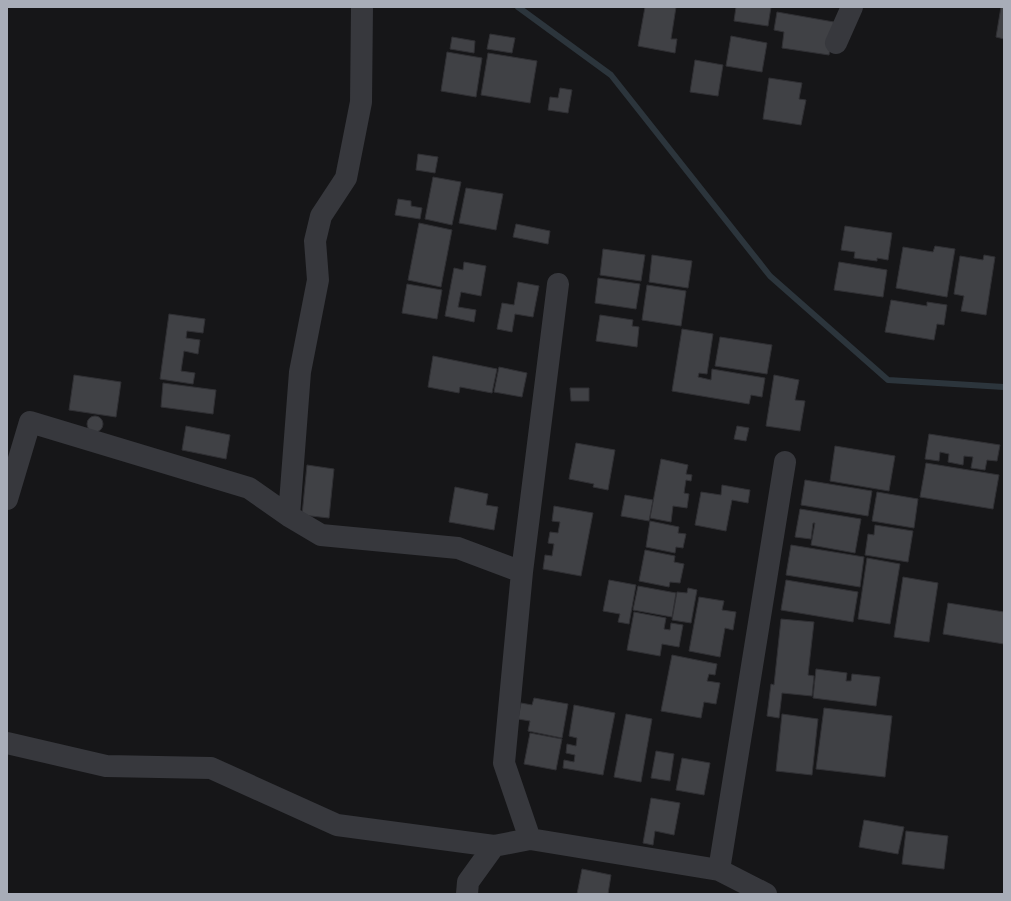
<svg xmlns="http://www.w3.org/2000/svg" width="1011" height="901" viewBox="0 0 1011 901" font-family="'Golos Text',sans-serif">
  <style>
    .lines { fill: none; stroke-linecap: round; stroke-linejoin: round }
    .stream { stroke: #2c353c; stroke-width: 6 }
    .building { fill: #404145; stroke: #303034 }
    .minor { stroke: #37383d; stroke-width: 22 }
  </style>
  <rect width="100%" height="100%" fill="#161618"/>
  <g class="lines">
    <path class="stream" d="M 518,7 L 611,75 L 770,276 L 888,380 L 1004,387"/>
  </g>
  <path class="building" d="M 645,7 L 676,7 L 671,39 L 677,39 L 675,53 L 638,46 Z
    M 736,7 L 771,7 L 768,26 L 734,21 Z
    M 1001,7 L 1004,7 L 1004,39 L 996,37 Z
    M 777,12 L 834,22 L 829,55 L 782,48 L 784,32 L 774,30 Z
    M 490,34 L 515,38 L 512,53 L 487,49 Z
    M 731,36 L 767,43 L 762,72 L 726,66 Z
    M 452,37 L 475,41 L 474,53 L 450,49 Z
    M 447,52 L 482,58 L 476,97 L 441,91 Z
    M 488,53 L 537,61 L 530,103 L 481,95 Z
    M 695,60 L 723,65 L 718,96 L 690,92 Z
    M 769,78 L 802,83 L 799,99 L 806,100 L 801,125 L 763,119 Z
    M 560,88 L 572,90 L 568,113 L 548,110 L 550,97 L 558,98 Z
    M 418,154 L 438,157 L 435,173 L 416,170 Z
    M 433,177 L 461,182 L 452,225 L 425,219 Z
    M 466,188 L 503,194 L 496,230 L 459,223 Z
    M 398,199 L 411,201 L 411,206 L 422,208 L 420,219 L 395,215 Z
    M 419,223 L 452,230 L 441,287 L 408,280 Z
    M 516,224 L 550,231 L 548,244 L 513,237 Z
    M 845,226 L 892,233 L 888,260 L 877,258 L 877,261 L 854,258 L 855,252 L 841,250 Z
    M 935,246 L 955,249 L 947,297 L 896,288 L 903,247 L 933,252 Z
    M 603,249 L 645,255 L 641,281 L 600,275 Z
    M 652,255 L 692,261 L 688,288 L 649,282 Z
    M 984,255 L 995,257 L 986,315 L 961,311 L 964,296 L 954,294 L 960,256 L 983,260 Z
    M 464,262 L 486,266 L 481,296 L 461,292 L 458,307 L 476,310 L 474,322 L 445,316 L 454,268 L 463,270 Z
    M 839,262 L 887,270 L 883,297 L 834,290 Z
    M 598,278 L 640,284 L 636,309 L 595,303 Z
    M 518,282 L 539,286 L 533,317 L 515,314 L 512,332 L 497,329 L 502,303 L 514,305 Z
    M 407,284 L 442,290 L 437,319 L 402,313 Z
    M 647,285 L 686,291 L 681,326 L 642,320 Z
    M 891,300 L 927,306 L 927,302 L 947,305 L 944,325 L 937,324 L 934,340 L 885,332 Z
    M 169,314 L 205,319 L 203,333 L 187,331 L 186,338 L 200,340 L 198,354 L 184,351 L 181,371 L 195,373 L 193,384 L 160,379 Z
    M 600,315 L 633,320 L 632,326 L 639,327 L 637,347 L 596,341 Z
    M 682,329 L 713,334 L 707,374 L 699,373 L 698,377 L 711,380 L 712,369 L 765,378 L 762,397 L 751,395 L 749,404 L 672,391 Z
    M 720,337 L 772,345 L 767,374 L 715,366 Z
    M 433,356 L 497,369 L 492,393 L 460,387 L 459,393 L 428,387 Z
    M 499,367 L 527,373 L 522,397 L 494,392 Z
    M 74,375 L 121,382 L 116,417 L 69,410 Z
    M 774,375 L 799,380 L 795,400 L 805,401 L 800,431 L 766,426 Z
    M 163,383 L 216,390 L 213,414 L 161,407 Z
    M 570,388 L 589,388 L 589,401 L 571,401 Z
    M87 424a8 8 0 1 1 16 0a8 8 0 1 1-16 0Z
    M 186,426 L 230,435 L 226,459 L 182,450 Z
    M 737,426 L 749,428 L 746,441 L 734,439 Z
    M 929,434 L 1000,445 L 997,461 L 987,460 L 985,470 L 971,468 L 973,457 L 964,456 L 963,465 L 948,462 L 949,454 L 940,452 L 939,461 L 925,459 Z
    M 576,443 L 615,450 L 608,490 L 593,487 L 594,484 L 569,479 Z
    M 835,446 L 895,456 L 889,491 L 830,481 Z
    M 661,459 L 688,465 L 686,474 L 692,475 L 691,481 L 686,480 L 684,493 L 689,494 L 687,508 L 673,506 L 671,522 L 650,518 Z
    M 926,463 L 999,475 L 993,509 L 920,497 Z
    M 307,465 L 334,469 L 329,518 L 302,515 Z
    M 805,480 L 872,491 L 868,516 L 801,505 Z
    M 722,485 L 750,490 L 748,503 L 732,500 L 726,531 L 695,525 L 701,492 L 721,495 Z
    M 455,487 L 488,494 L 486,505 L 498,507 L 494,530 L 449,522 Z
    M 877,492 L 918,499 L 914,528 L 872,521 Z
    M 625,495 L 653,500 L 649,521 L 621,516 Z
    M 554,506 L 593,513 L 581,576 L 543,569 L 545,555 L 552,556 L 554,544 L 548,543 L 550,532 L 558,533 L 560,522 L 552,521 Z
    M 800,509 L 861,519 L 855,553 L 811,545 L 815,523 L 813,523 L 811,539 L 795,537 Z
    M 650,521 L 679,527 L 678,533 L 686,534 L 683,548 L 676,547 L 675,553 L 646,547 Z
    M 875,525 L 913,531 L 908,562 L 865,555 L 868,534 L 874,535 Z
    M 791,545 L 864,557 L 860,587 L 786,575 Z
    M 645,550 L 675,556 L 674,562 L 684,564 L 680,583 L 670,582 L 669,587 L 639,581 Z
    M 867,558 L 900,564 L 890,624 L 858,619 Z
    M 903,577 L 938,583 L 929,642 L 894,637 Z
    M 609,580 L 636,585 L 629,624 L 618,622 L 620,614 L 603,611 Z
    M 786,580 L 858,592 L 853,622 L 781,610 Z
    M 638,586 L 676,593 L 672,617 L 633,610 Z
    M 688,588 L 697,590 L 691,623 L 672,620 L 677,592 L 687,593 Z
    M 699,597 L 724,601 L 722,610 L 736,612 L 733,630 L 725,628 L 720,657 L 689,651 Z
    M 948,603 L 1004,612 L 1004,644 L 943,634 Z
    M 634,612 L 666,618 L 664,629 L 670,630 L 671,623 L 683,625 L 679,647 L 662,644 L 660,656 L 627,650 Z
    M 781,619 L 814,622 L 808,675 L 814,676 L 812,696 L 782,693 L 779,718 L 767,716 L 771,684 L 774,685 Z
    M 672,655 L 717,664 L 715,675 L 709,674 L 707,681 L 720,683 L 716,704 L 704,702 L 701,718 L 661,711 Z
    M 816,669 L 847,673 L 846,681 L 851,681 L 852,674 L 880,677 L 876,706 L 813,698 Z
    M 534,698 L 568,704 L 562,738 L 528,731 L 530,721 L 518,719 L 521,703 L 532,705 Z
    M 574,705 L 615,713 L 603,775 L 563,768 L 564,760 L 574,762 L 575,755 L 566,753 L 567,744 L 576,746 L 577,738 L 569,736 Z
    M 824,708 L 892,716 L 885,777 L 816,769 Z
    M 626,714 L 652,719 L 641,782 L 614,777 Z
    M 782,714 L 818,719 L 812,775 L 776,771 Z
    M 530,733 L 562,739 L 556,770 L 524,764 Z
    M 656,751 L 674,754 L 670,781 L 651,778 Z
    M 682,758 L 710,763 L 704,795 L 676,790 Z
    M 651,798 L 680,803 L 674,835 L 655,831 L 653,845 L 643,843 Z
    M 864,820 L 904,827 L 898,854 L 859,847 Z
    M 906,831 L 948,836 L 944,869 L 902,864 Z
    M 582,869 L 611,875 L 608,894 L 577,894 Z"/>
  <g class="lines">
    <path class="minor" d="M 836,43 L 852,7
      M 7,499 L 30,422 L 249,488 L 289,516 L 321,535 L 458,548 L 522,572
      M 289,516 L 300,372 L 318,280 L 315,241 L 321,216 L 346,178 L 361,102 L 362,7
      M 7,743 L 106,766 L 211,768 L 337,825 L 494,846 L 530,839 L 719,870 L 766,894
      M 530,839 L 504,763 L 522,572 L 558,284
      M 719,870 L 785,462
      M 467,894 L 468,882 L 494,846"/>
  </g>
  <rect width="1011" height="901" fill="none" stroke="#a8adb8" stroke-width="16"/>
</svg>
